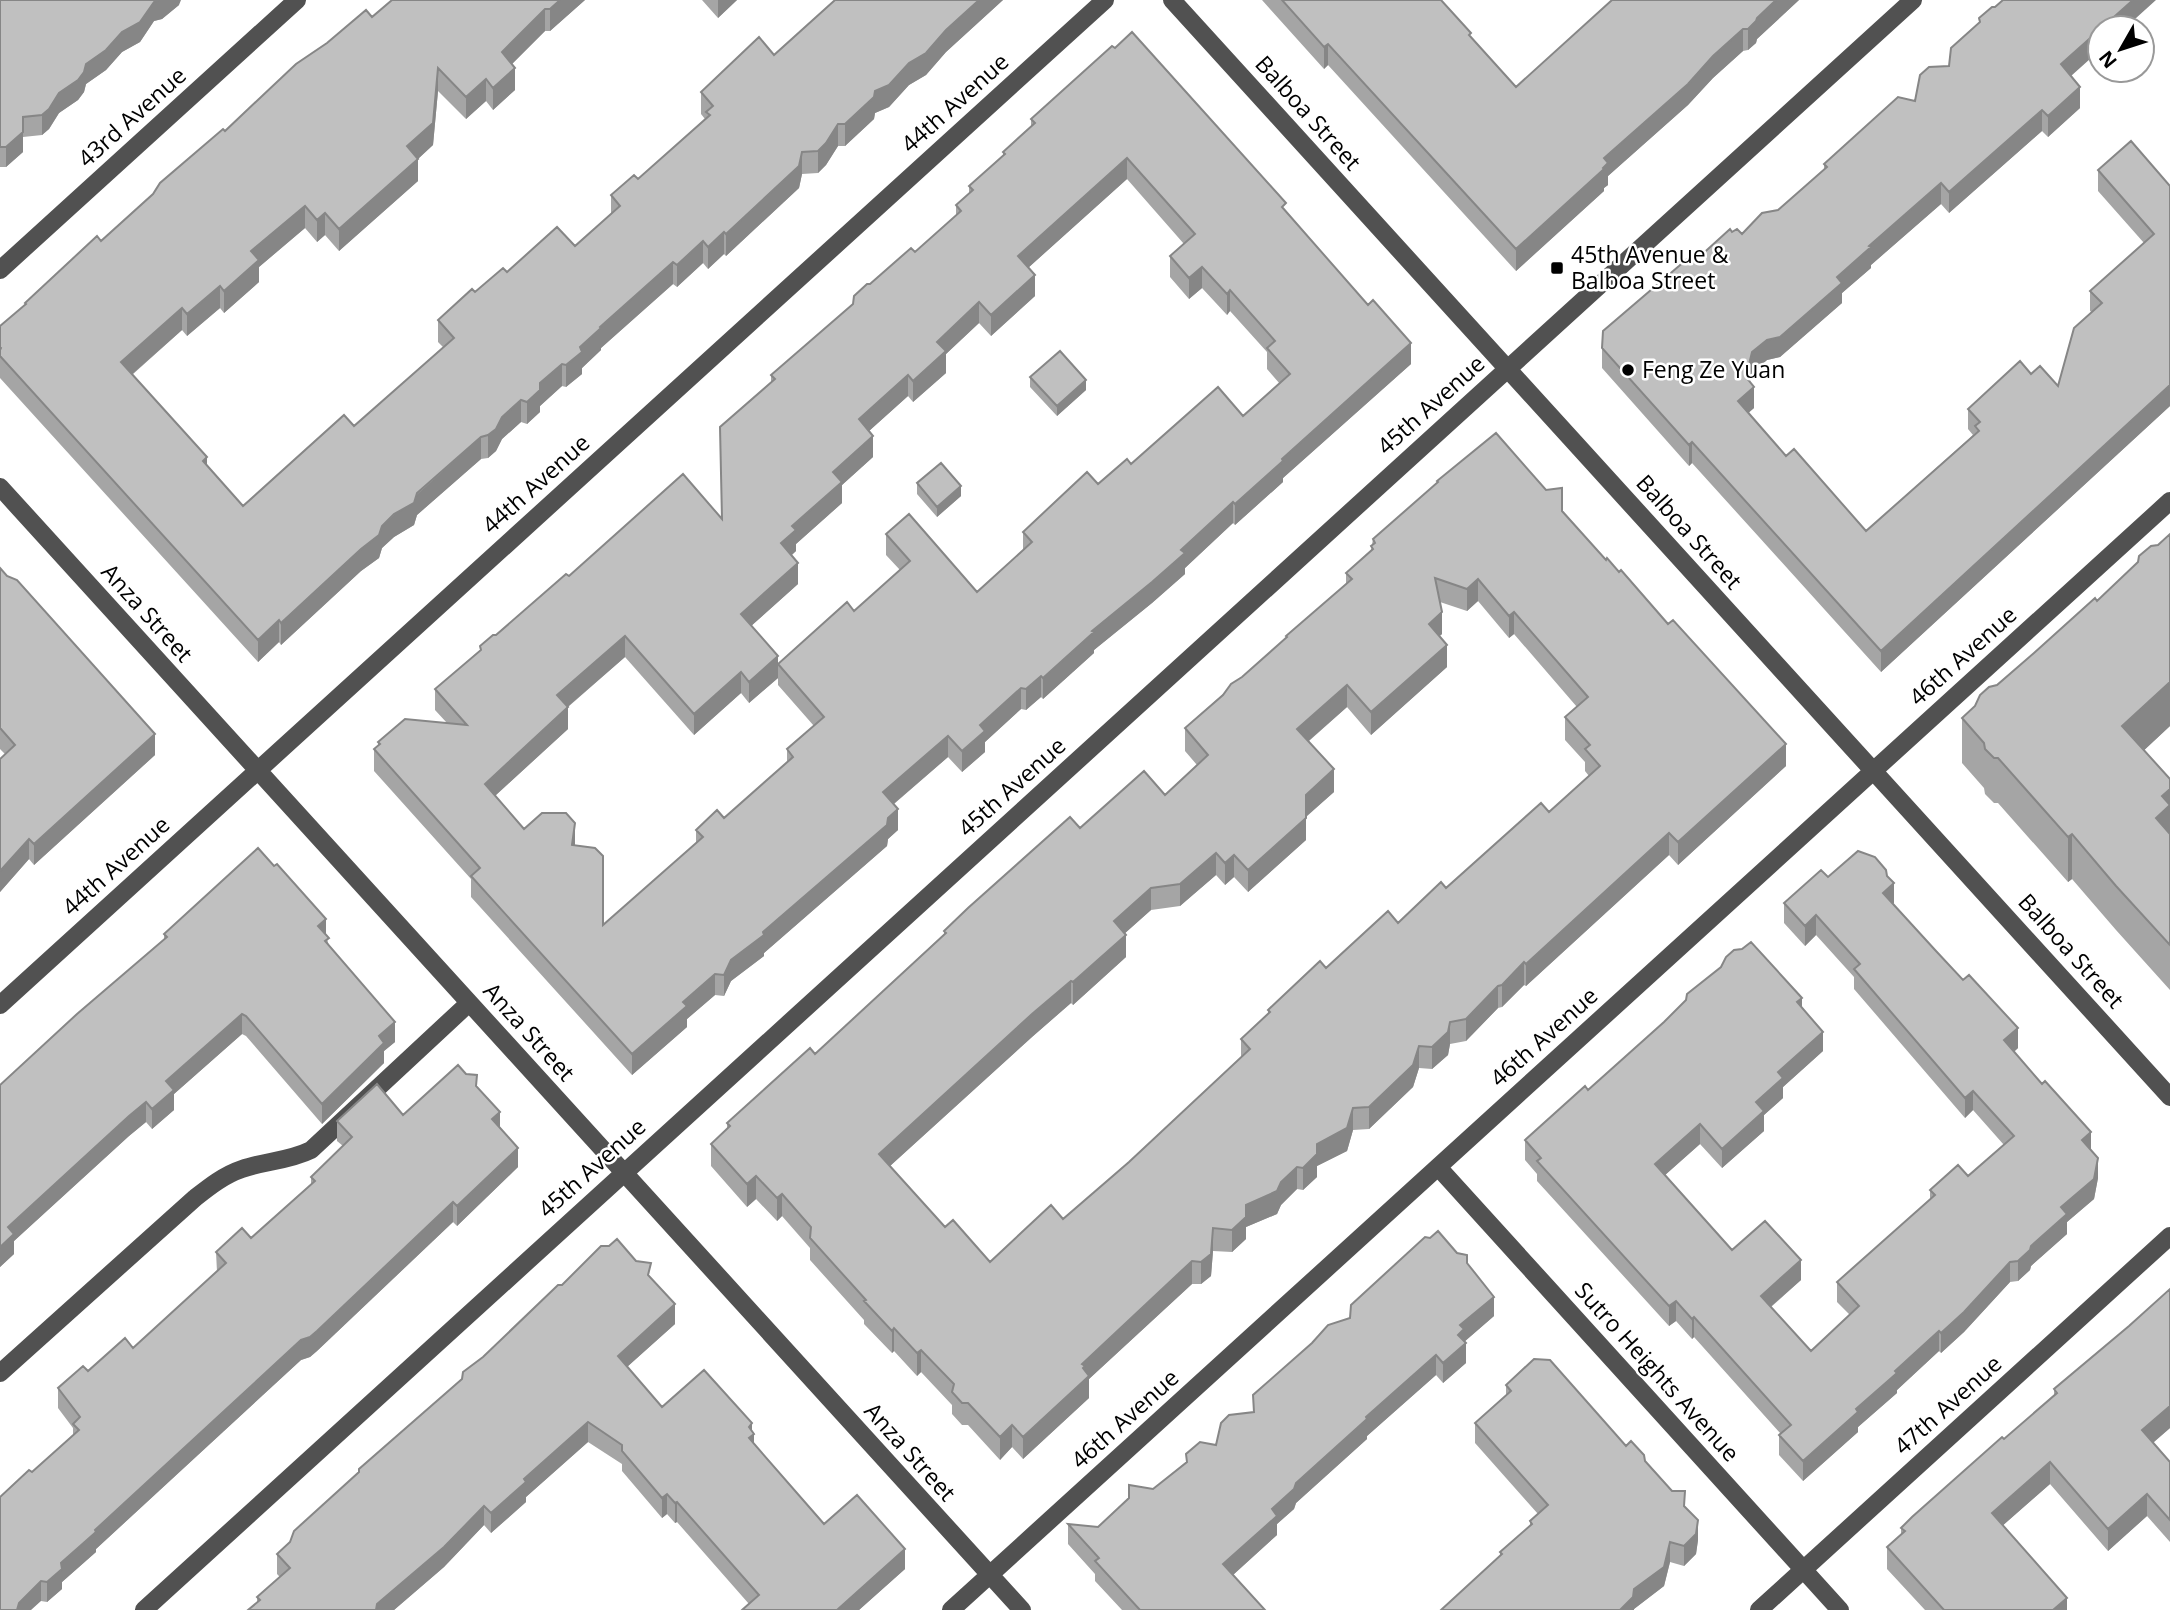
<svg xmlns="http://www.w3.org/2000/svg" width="2170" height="1610" viewBox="0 0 2170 1610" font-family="'Open Sans',sans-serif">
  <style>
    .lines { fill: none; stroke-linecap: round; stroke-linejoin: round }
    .minor { stroke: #515151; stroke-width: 18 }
    .wall { fill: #a5a5a5; fill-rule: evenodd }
    .shaded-wall { fill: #868686 }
    .building { fill: #c0c0c0; stroke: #868686; stroke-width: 2; fill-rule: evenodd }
    .poi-dot { fill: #000; stroke: #fff; stroke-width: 2.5 }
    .labels { text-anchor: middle; stroke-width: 5; stroke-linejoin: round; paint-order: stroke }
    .street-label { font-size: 23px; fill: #000; stroke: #fff }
    .poi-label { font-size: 23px; fill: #000; stroke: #fff; text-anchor: start }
  </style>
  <rect width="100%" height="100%" fill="#fff"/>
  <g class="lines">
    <path class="minor" d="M 1172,0 L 2170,1097
      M 0,270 L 297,0
      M 0,487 L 1022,1610
      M 0,1005 L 1105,0
      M 1438,1167 L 1840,1610
      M 0,1373 L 195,1198 C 209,1187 224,1175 242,1169 C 265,1161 289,1161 311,1150 L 469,1003
      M 144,1610 L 1913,0
      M 951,1610 L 2170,501
      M 1759,1610 L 2170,1236"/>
  </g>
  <path class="wall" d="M 0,0 L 179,5 L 162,19 L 154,21 L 140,42 L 122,52 L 106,70 L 86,84 L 84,92 L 78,100 L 59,113 L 49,129 L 42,135 L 23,137 L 23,152 L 6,167 L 0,167 Z
    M 585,0 L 550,31 L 545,31 L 512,64 L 515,90 L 493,110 L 486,101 L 466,119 L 438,91 L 433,145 L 418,159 L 418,181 L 339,251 L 325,235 L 317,242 L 305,228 L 259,267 L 259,282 L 224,313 L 220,308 L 187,336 L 182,330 L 132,375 L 207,467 L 243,506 L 354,426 L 443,347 L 438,342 L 438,320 L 475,292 L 507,272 L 575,246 L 611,214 L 611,195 L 638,179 L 705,119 L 701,114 L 701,92 L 774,55 L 835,0 L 1003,0 L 946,52 L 926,75 L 909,85 L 889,107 L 875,113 L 874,119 L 845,146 L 838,146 L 826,165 L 818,173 L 802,174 L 799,188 L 726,256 L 724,254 L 708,269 L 703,263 L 677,287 L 673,284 L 601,348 L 601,350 L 582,368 L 582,374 L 566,387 L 562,386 L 540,406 L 540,412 L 527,424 L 521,422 L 502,439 L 496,451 L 488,458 L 481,459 L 417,515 L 414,525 L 394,537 L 382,548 L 379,558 L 361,571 L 281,645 L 279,642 L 258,662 L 0,378 L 0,326 L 25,306 L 25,303 L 101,241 L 225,131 L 372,17 Z
    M 702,0 L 737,0 L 718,18 Z
    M 1262,0 L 1441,0 L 1471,37 L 1516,87 L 1612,0 L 1799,0 L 1757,39 L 1756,43 L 1748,50 L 1743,51 L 1713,78 L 1688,105 L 1608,176 L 1608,185 L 1604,188 L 1604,191 L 1516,271 L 1328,65 L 1324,69 Z
    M 2071,76 L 2080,108 L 2048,137 L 2042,131 L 1949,213 L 1941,204 L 1871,265 L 1871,268 L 1842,293 L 1842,303 L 1780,357 L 1767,360 L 1752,373 L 1750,382 L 1754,408 L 1748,413 L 1786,456 L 1866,531 L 1973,435 L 1968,429 L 1968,409 L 2031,374 L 2058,386 L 2092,312 L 2090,311 L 2090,291 L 2144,243 L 2098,191 L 2098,170 L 2170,186 L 2170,406 L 1881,672 L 1692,463 L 1689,466 L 1602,368 L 1602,348 L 1697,259 L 1732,232 L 1742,234 L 1778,210 L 1824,169 L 1824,164 L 1915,101 Z
    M 1031,119 L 1286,212 L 1411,364 L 1283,478 L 1283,482 L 1235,525 L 1233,523 L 1185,568 L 1185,574 L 1152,603 L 1094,650 L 1094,653 L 1043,699 L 1041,697 L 1026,710 L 1021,709 L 985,742 L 985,752 L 962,772 L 948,757 L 894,804 L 898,830 L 888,839 L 887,846 L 764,953 L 764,956 L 731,981 L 724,996 L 715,995 L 687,1019 L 687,1027 L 632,1075 L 471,897 L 471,879 L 374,771 L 374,749 L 378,746 L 378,742 L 447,723 L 435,710 L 435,689 L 480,650 L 480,646 L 496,635 L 569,576 L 722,518 L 771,383 L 771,375 L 853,304 L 870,284 L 915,252 L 956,215 L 956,205 L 969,194 L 969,186 L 1003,156 L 1003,152 L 1031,126 ZM 1127,179 L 1184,244 L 1170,256 L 1170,277 L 1189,299 L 1202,288 L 1227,315 L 1230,311 L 1267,352 L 1267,369 L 1280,384 L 1243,416 L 1131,464 L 1098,484 L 1023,532 L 1023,550 L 977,592 L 886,534 L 886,555 L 900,570 L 854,611 L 778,664 L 751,626 L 798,584 L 792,555 L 796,551 L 796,544 L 842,503 L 842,485 L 873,457 L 869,431 L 908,396 L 913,402 L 946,373 L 946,354 L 979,323 L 991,336 L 1035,296 L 1029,267 ZM 625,657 L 694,735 L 741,693 L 749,703 L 778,678 L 778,685 L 814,726 L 787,749 L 787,762 L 724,818 L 696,830 L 696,844 L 603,925 L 575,845 L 524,829 L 495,796 L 568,729 L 568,707 Z
    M 1030,377 L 1086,390 L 1057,416 L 1030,387 Z
    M 1437,481 L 1562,511 L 1786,766 L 1678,865 L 1669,855 L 1526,986 L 1524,985 L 1502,1007 L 1498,1008 L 1466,1041 L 1450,1044 L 1448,1055 L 1432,1069 L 1419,1068 L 1413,1087 L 1369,1129 L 1353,1130 L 1347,1151 L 1317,1166 L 1317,1177 L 1303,1190 L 1297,1189 L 1281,1205 L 1277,1214 L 1246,1227 L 1246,1239 L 1232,1252 L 1213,1251 L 1211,1276 L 1201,1284 L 1192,1284 L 1089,1379 L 1089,1398 L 1023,1459 L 1012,1447 L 1000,1460 L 968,1425 L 962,1425 L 952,1414 L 952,1405 L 921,1372 L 917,1376 L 894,1351 L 892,1353 L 864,1324 L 864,1320 L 810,1260 L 810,1248 L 782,1216 L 777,1221 L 756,1199 L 747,1207 L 711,1166 L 711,1144 L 727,1129 L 727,1123 L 815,1054 L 944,934 L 944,931 L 1080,828 L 1165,795 L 1197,765 L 1185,751 L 1185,728 L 1286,638 L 1286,636 L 1346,584 L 1346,573 L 1371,550 L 1373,539 L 1437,484 ZM 1478,601 L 1509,638 L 1514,634 L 1577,707 L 1565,717 L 1565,740 L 1585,762 L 1585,771 L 1589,776 L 1549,812 L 1446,888 L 1398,923 L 1326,968 L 1268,1010 L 1268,1014 L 1241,1039 L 1241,1058 L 1129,1162 L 1063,1219 L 990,1262 L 945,1227 L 890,1166 L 1032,1037 L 1071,1003 L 1073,1005 L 1126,957 L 1125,933 L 1151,910 L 1180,906 L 1216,875 L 1225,885 L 1234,877 L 1248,892 L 1306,840 L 1306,816 L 1334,792 L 1309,741 L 1347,707 L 1371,735 L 1447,667 L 1439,636 L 1442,634 L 1440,602 L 1467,611 Z
    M 917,483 L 961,496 L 937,517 L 917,494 Z
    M 2170,534 L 2170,726 L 2144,750 L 2170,779 L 2170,990 L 2116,930 L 2072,879 L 2068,882 L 1998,803 L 1994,803 L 1985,794 L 1984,788 L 1962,763 L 1962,718 L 1997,685 L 2097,601 Z
    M 0,568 L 155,755 L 34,865 L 29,859 L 0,892 L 0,759 L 5,754 L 0,749 Z
    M 1887,876 L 1893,904 L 2018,1048 L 2014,1052 L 2091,1150 L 2098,1178 L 2094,1199 L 2067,1222 L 2067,1234 L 2031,1266 L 2030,1270 L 2018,1281 L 2010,1282 L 1964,1332 L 1941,1353 L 1939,1351 L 1897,1390 L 1897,1393 L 1858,1427 L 1858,1432 L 1803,1481 L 1779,1455 L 1779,1435 L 1781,1434 L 1694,1337 L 1692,1339 L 1676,1321 L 1669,1326 L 1537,1181 L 1537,1174 L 1525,1160 L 1525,1140 L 1588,1090 L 1802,1008 L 1823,1051 L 1783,1087 L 1783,1098 L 1764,1115 L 1764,1131 L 1722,1168 L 1700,1144 L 1665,1175 L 1732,1250 L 1801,1280 L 1771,1307 L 1811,1351 L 1850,1315 L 1837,1302 L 1837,1282 L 1930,1199 L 1930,1190 L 1968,1176 L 2004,1145 L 1973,1110 L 1965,1118 L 1854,989 L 1854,977 L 1816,935 L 1805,946 L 1784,923 L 1784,903 L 1828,877 Z
    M 164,934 L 326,935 L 329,946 L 395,1042 L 384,1051 L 384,1063 L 322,1124 L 246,1036 L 242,1034 L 174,1094 L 174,1110 L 152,1129 L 146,1122 L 129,1136 L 14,1241 L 14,1254 L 0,1267 L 0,1085 L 164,940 Z
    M 477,1087 L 500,1127 L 518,1167 L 457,1226 L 453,1222 L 317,1351 L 310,1357 L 301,1360 L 96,1549 L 96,1552 L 62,1582 L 62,1589 L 47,1602 L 41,1601 L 32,1472 L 73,1435 L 73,1428 L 58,1408 L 58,1388 L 133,1348 L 217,1272 L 216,1252 L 251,1238 L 311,1184 L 311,1177 L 343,1146 L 337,1141 L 337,1121 L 403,1115 Z
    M 1457,1253 L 1467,1263 L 1494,1316 L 1464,1342 L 1466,1363 L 1443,1383 L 1436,1375 L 1367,1436 L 1367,1439 L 1296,1503 L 1294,1509 L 1277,1524 L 1277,1535 L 1233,1575 L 1265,1610 L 1122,1610 L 1095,1581 L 1095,1574 L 1068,1544 L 1068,1524 L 1098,1527 L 1153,1489 L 1186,1462 L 1186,1454 L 1216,1445 L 1253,1412 L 1253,1395 L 1350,1318 Z
    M 651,1278 L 675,1324 L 627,1367 L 662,1407 L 752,1431 L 754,1444 L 824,1524 L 905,1569 L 859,1610 L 742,1610 L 749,1604 L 677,1522 L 675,1523 L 667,1514 L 662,1518 L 622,1471 L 622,1464 L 588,1442 L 526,1497 L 526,1502 L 491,1533 L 484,1525 L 444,1567 L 394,1610 L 248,1610 L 257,1602 L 257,1597 L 280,1577 L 277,1574 L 277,1554 Z
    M 2170,1289 L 2170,1428 L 2153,1443 L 2170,1462 L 2170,1542 L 2147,1516 L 2108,1551 L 2050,1484 L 2003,1525 L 2067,1610 L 1925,1610 L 1887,1569 L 1887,1547 L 1901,1535 L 1901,1528 L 2054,1396 L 2054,1389 L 2129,1326 Z
    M 1506,1385 L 1626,1446 L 1645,1461 L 1685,1506 L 1698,1540 L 1696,1554 L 1684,1566 L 1670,1562 L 1664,1586 L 1634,1609 L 1500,1555 L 1500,1552 L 1530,1526 L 1530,1521 L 1538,1514 L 1475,1443 L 1475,1423 L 1506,1395 Z"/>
  <path class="shaded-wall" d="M 159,0 L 181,0 L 179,5 L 162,19 L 154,21 L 140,42 L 122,52 L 106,70 L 86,84 L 84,92 L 78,100 L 59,113 L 49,129 L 42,135 L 42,115 L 59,93 L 86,64 L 154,2 Z
    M 560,0 L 585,0 L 550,31 L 550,9 Z
    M 718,0 L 737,0 L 718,18 Z
    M 979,0 L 1003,0 L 946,52 L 926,75 L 909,85 L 889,107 L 875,113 L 874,119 L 845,146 L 845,124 L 875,91 L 909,63 Z
    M 1776,0 L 1799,0 L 1757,39 L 1756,43 L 1748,50 L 1748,29 L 1757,18 Z
    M 2133,0 L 2156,0 L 2125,28 L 2101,28 Z
    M 545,9 L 545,31 L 502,74 L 502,52 Z
    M 1743,29 L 1743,51 L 1713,78 L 1688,105 L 1608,176 L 1608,185 L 1604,188 L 1604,191 L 1516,271 L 1516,249 L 1604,158 Z
    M 2100,29 L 2100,50 L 2061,85 L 2061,64 Z
    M 1328,44 L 1328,65 L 1324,69 L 1324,47 Z
    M 438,68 L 438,91 L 433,145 L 407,169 L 407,146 Z
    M 515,68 L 515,90 L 493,110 L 493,88 Z
    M 486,79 L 486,101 L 466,119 L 466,97 Z
    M 2080,87 L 2080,108 L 2048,137 L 2048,116 Z
    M 2042,110 L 2042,131 L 1949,213 L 1949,192 Z
    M 838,124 L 838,146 L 826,165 L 818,173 L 818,151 Z
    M 23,132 L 23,152 L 6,167 L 6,147 Z
    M 802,152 L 802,174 L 799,188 L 726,256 L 726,234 Z
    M 1127,158 L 1127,179 L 1018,277 L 1018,256 Z
    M 418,159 L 418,181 L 339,251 L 339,229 Z
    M 1941,183 L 1941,204 L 1871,265 L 1871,268 L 1842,293 L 1842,303 L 1780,357 L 1767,360 L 1752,373 L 1747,393 L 1754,387 L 1754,408 L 1738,422 L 1738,401 L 1752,352 L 1837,277 L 1869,246 Z
    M 305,206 L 305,228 L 259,267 L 259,282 L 224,313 L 224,291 L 251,251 Z
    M 325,213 L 325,235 L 317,242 L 317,220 Z
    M 724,232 L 724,254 L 708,269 L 708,247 Z
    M 703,241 L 703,263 L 677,287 L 677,265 Z
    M 673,262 L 673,284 L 601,348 L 601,350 L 582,368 L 582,374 L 566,387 L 566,365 L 580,347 L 600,327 Z
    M 1202,267 L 1202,288 L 1189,299 L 1189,278 Z
    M 1035,275 L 1035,296 L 991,336 L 991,315 Z
    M 220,286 L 220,308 L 187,336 L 187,314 Z
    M 1230,290 L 1230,311 L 1227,315 L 1227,294 Z
    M 979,302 L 979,323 L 946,354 L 946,373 L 913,402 L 913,381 L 937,342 Z
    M 182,308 L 182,330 L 121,384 L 121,362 Z
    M 1411,343 L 1411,364 L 1283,478 L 1283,482 L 1235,525 L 1235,504 L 1282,459 Z
    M 562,364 L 562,386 L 540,406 L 540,412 L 527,424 L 527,402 L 540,383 Z
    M 908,375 L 908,396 L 859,440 L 859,419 Z
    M 1086,380 L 1086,390 L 1057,416 L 1057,406 Z
    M 2170,385 L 2170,406 L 1881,672 L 1881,651 Z
    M 521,400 L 521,422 L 502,439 L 496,451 L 488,458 L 488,435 L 502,417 Z
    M 873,436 L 873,457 L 842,485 L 842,503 L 796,544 L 796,551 L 781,564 L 781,543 L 792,526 L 833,472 Z
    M 481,437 L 481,459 L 417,515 L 414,525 L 394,537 L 382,548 L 379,558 L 361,571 L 281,645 L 281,623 L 382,526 Z
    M 1692,442 L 1692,463 L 1689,466 L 1689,445 Z
    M 207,457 L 207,479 L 203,461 Z
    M 961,486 L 961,496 L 937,517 L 937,507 Z
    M 1233,502 L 1233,523 L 1185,568 L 1185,574 L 1152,603 L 1094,650 L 1094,653 L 1043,699 L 1043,678 L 1092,631 Z
    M 798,563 L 798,584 L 741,635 L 741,614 Z
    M 1478,579 L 1478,601 L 1467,611 L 1467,589 Z
    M 1442,612 L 1442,634 L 1429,646 L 1429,624 Z
    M 1514,612 L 1514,634 L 1509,638 L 1509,616 Z
    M 279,620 L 279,642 L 258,662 L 258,640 Z
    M 625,636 L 625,657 L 557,716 L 557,695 Z
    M 1447,645 L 1447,667 L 1371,735 L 1371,712 Z
    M 778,656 L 778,678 L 749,703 L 749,682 Z
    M 741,672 L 741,693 L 694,735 L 694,714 Z
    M 1041,676 L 1041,697 L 1026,710 L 1026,689 Z
    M 2170,682 L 2170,726 L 2122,771 L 2122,726 Z
    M 1347,685 L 1347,707 L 1297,751 L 1297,729 Z
    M 1021,688 L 1021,709 L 985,742 L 985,752 L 962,772 L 962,751 L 980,725 Z
    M 568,707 L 568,729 L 485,805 L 485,784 Z
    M 155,734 L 155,755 L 34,865 L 34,844 Z
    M 948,736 L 948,757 L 883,813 L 883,792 Z
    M 1786,744 L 1786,766 L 1678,865 L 1678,842 Z
    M 1334,769 L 1334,792 L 1306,817 L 1306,795 Z
    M 2170,789 L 2170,850 L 2156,818 L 2162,796 Z
    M 898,809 L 898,830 L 888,839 L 887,846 L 764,953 L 764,956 L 731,981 L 724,996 L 724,975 L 731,960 L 763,932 Z
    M 1306,818 L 1306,840 L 1248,892 L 1248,870 Z
    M 575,823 L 575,844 L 572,866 L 572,845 Z
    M 1669,833 L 1669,855 L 1526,986 L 1526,964 Z
    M 2072,834 L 2072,879 L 2068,882 L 2068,837 Z
    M 29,839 L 29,859 L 0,892 L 0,871 Z
    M 1216,853 L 1216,875 L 1180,906 L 1180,884 Z
    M 1234,855 L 1234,877 L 1225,885 L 1225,863 Z
    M 1894,883 L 1894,903 L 1883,912 L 1883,893 Z
    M 1151,888 L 1151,910 L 1114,943 L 1114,921 Z
    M 1816,915 L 1816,935 L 1805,946 L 1805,926 Z
    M 326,919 L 326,939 L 318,926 Z
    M 1126,935 L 1126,957 L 1073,1005 L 1073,982 Z
    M 1524,962 L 1524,985 L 1502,1007 L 1502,985 Z
    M 715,974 L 715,995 L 687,1019 L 687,1027 L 632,1075 L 632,1054 L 683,1002 Z
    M 1071,981 L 1071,1003 L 1032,1037 L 879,1176 L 879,1154 L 1032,1014 Z
    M 1498,986 L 1498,1008 L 1466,1041 L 1466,1019 Z
    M 1802,998 L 1802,1018 L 1797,1002 Z
    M 242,1014 L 242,1034 L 174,1094 L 174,1110 L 152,1129 L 152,1109 L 166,1081 Z
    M 395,1022 L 395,1042 L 384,1051 L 384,1063 L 322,1124 L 322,1104 L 379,1036 Z
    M 1450,1022 L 1450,1044 L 1448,1055 L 1432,1069 L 1432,1047 Z
    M 2018,1028 L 2018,1048 L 2004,1060 L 2004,1040 Z
    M 1823,1032 L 1823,1051 L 1783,1087 L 1783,1098 L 1764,1115 L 1764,1131 L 1722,1168 L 1722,1149 L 1756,1102 L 1778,1072 Z
    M 1419,1046 L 1419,1068 L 1413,1087 L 1369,1129 L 1369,1107 Z
    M 1973,1091 L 1973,1110 L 1965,1118 L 1965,1098 Z
    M 146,1102 L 146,1122 L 129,1136 L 14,1241 L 14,1254 L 0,1267 L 0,1247 L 8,1227 L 129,1116 Z
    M 1353,1108 L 1353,1130 L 1347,1151 L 1317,1166 L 1317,1177 L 1303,1190 L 1303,1168 L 1317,1144 Z
    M 500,1112 L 500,1132 L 492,1119 Z
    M 1700,1124 L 1700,1144 L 1655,1184 L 1655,1164 Z
    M 2091,1132 L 2091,1152 L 2082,1140 Z
    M 518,1148 L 518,1167 L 457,1226 L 457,1206 Z
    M 2098,1158 L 2098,1178 L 2094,1199 L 2067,1222 L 2067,1234 L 2031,1266 L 2030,1270 L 2018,1281 L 2018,1261 L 2031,1246 Z
    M 1297,1167 L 1297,1189 L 1281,1205 L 1277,1214 L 1246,1227 L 1246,1239 L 1232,1252 L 1232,1230 L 1246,1205 L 1281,1182 Z
    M 756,1176 L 756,1199 L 747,1207 L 747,1184 Z
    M 782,1194 L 782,1216 L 777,1221 L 777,1198 Z
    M 453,1202 L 453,1222 L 317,1351 L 310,1357 L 301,1360 L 96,1549 L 96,1552 L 62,1582 L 62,1589 L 47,1602 L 47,1582 L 61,1563 L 95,1530 L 301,1340 Z
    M 1213,1228 L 1213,1251 L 1211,1276 L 1201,1284 L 1201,1262 Z
    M 1801,1260 L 1801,1280 L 1761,1315 L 1761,1296 Z
    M 1192,1261 L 1192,1284 L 1089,1379 L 1089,1398 L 1023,1459 L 1023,1437 L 1082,1364 Z
    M 2010,1262 L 2010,1282 L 1964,1332 L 1941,1353 L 1941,1333 Z
    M 1494,1297 L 1494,1316 L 1464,1342 L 1466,1343 L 1466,1363 L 1443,1383 L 1443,1363 L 1458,1335 L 1460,1325 Z
    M 1676,1301 L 1676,1321 L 1669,1326 L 1669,1306 Z
    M 675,1304 L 675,1324 L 618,1375 L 618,1356 Z
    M 1694,1317 L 1694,1337 L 1692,1339 L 1692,1319 Z
    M 894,1328 L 894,1351 L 892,1353 L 892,1331 Z
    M 1939,1331 L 1939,1351 L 1897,1390 L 1897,1393 L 1858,1427 L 1858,1432 L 1803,1481 L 1803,1461 L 1895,1371 Z
    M 921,1350 L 921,1372 L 917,1376 L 917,1353 Z
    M 1436,1355 L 1436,1375 L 1367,1436 L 1367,1439 L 1296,1503 L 1294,1509 L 1277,1524 L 1277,1535 L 1223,1584 L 1223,1564 L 1296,1483 L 1366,1417 Z
    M 2170,1406 L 2170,1428 L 2142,1452 L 2142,1430 Z
    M 588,1422 L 588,1442 L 526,1497 L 526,1502 L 491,1533 L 491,1513 L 524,1479 Z
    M 752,1423 L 752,1435 L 754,1434 L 754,1454 L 749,1458 L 749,1427 Z
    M 1012,1425 L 1012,1447 L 1000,1460 L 1000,1437 Z
    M 2050,1462 L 2050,1484 L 1992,1535 L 1992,1513 Z
    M 667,1494 L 667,1514 L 662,1518 L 662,1498 Z
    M 2147,1494 L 2147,1516 L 2108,1551 L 2108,1529 Z
    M 677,1502 L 677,1522 L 675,1523 L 675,1503 Z
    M 484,1506 L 484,1525 L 444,1567 L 394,1610 L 376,1610 L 377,1604 Z
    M 1698,1520 L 1698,1540 L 1696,1554 L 1684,1566 L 1684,1546 Z
    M 1670,1542 L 1670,1562 L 1664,1586 L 1634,1609 L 1634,1610 L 1620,1610 L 1634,1589 Z
    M 905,1549 L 905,1569 L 859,1610 L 837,1610 Z
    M 41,1581 L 41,1601 L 31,1610 L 17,1610 L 19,1603 Z
    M 2067,1598 L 2067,1610 L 2053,1610 Z"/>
  <path class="building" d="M 0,0 L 159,0 L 154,2 L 140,22 L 122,32 L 106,50 L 86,64 L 84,72 L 78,80 L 59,93 L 49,109 L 42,115 L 23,117 L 23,132 L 6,147 L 0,147 Z
    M 392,0 L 560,0 L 550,9 L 545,9 L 502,52 L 515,68 L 493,88 L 486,79 L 466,97 L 438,68 L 433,123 L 407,146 L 418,159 L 339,229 L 325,213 L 317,220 L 305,206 L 251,251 L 259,260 L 224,291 L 220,286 L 187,314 L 182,308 L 121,362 L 207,457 L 203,461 L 243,506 L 344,415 L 354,426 L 454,338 L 438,320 L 472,289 L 475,292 L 503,268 L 507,272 L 557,227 L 575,246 L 620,206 L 611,195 L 634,175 L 638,179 L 710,115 L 706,112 L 713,106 L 701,92 L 759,37 L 774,55 L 835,0 L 979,0 L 946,30 L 926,53 L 909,63 L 889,85 L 875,91 L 874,97 L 845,124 L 838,124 L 826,143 L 818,151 L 802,152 L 799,166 L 726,234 L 724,232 L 708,247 L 703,241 L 677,265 L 673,262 L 600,327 L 601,328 L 580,347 L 582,352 L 566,365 L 562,364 L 540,383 L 540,390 L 527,402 L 521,400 L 502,417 L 496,429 L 488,435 L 481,437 L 417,493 L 414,503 L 394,514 L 382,526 L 379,535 L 361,549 L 281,623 L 279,620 L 258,640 L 0,356 L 0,350 L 1,348 L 0,347 L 0,326 L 26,304 L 25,303 L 97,236 L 101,241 L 153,194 L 160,183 L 223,129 L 225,131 L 296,64 L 327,43 L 366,10 L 372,17 Z
    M 1282,0 L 1441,0 L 1471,33 L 1469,35 L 1516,87 L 1612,0 L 1776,0 L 1757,18 L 1756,21 L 1748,29 L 1743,29 L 1713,56 L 1688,84 L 1604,158 L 1608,163 L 1603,168 L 1604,169 L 1516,249 L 1328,44 L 1324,47 Z
    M 2003,0 L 2133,0 L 2061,64 L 2080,87 L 2048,116 L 2042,110 L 1949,192 L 1941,183 L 1869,246 L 1871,247 L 1837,277 L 1842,283 L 1780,337 L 1767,340 L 1752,352 L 1746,377 L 1754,387 L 1738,401 L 1786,456 L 1794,449 L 1866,531 L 1979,431 L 1975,426 L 1980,422 L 1968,409 L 2020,361 L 2031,374 L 2040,366 L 2058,386 L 2074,328 L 2102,303 L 2090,291 L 2154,234 L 2098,170 L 2131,141 L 2170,186 L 2170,385 L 1881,651 L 1692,442 L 1689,445 L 1602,348 L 1603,331 L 1693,254 L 1697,259 L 1730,229 L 1732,232 L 1737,229 L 1742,234 L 1762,213 L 1778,210 L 1827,167 L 1824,164 L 1898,97 L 1915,101 L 1920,75 L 1929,67 L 1949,66 L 1951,48 L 1980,22 L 1979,18 L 1992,7 L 1995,7 Z
    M 1132,32 L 1286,203 L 1282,207 L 1368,305 L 1373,300 L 1411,343 L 1282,459 L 1283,461 L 1235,504 L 1233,502 L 1181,550 L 1185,553 L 1152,582 L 1092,631 L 1094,632 L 1043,678 L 1041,676 L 1026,689 L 1021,688 L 980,725 L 985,731 L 962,751 L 948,736 L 883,792 L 898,809 L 888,818 L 887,825 L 763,932 L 764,935 L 731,960 L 724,975 L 715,974 L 683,1002 L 687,1006 L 632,1054 L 471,876 L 480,868 L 374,749 L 380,744 L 378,742 L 405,719 L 467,725 L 435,689 L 481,650 L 480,646 L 493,635 L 496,635 L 566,574 L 569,576 L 683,474 L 722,519 L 720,427 L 775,379 L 771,375 L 853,304 L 854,296 L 867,284 L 870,284 L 911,248 L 915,252 L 961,211 L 956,205 L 973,190 L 969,186 L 1005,154 L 1003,152 L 1035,123 L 1031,119 L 1112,46 L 1115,48 ZM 1127,158 L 1195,234 L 1170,256 L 1189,278 L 1202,267 L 1227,294 L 1230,290 L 1275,341 L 1267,348 L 1290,374 L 1243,416 L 1218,387 L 1131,464 L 1127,459 L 1098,484 L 1087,472 L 1023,532 L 1032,542 L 977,592 L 909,514 L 886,534 L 910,561 L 854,611 L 847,602 L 778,664 L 824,717 L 787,749 L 793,757 L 724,818 L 717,810 L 696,830 L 703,837 L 603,925 L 603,856 L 595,848 L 572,845 L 575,823 L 566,813 L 542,813 L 524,829 L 485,784 L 568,707 L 557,695 L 625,636 L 694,714 L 741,672 L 749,682 L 778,656 L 741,614 L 798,563 L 781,543 L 796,530 L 792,526 L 842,482 L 833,472 L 873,436 L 859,419 L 908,375 L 913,381 L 946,351 L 937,342 L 979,302 L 991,315 L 1035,275 L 1018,256 Z
    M 1060,351 L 1086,380 L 1057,406 L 1030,377 Z
    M 1496,433 L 1546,490 L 1562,488 L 1562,511 L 1606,560 L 1607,558 L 1619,572 L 1621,570 L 1668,624 L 1673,620 L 1786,744 L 1678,842 L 1669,833 L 1526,964 L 1524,962 L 1502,985 L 1498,986 L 1466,1019 L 1450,1022 L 1448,1032 L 1432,1047 L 1419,1046 L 1413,1065 L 1369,1107 L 1353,1108 L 1347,1128 L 1317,1144 L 1317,1154 L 1303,1168 L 1297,1167 L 1281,1182 L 1277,1191 L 1246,1205 L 1246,1217 L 1232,1230 L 1213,1228 L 1211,1254 L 1201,1262 L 1192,1261 L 1082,1364 L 1085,1366 L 1083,1368 L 1089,1376 L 1023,1437 L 1012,1425 L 1000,1437 L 968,1403 L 962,1403 L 952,1392 L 954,1384 L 921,1350 L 917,1353 L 894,1328 L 892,1331 L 864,1301 L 866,1300 L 810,1238 L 811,1227 L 782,1194 L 777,1198 L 756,1176 L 747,1184 L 711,1144 L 730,1126 L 727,1123 L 810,1048 L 815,1054 L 946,933 L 944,931 L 968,908 L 1070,817 L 1080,828 L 1144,771 L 1165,795 L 1208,755 L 1185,728 L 1223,695 L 1231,684 L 1242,677 L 1287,637 L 1286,636 L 1352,579 L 1346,573 L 1373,549 L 1371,546 L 1375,543 L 1373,539 L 1438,482 L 1437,481 ZM 1435,578 L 1467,589 L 1478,579 L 1509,616 L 1514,612 L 1588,697 L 1565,717 L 1590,745 L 1585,749 L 1600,766 L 1549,812 L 1541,803 L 1446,888 L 1441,882 L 1398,923 L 1388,911 L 1326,968 L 1320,961 L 1268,1010 L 1270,1012 L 1241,1039 L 1250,1049 L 1129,1162 L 1063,1219 L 1051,1205 L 990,1262 L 953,1220 L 945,1227 L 879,1154 L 1032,1014 L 1071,981 L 1073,982 L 1126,935 L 1114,921 L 1151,888 L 1180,884 L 1216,853 L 1225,863 L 1234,855 L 1248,870 L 1306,818 L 1306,795 L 1334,769 L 1297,729 L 1347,685 L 1371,712 L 1447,645 L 1429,624 L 1442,612 Z
    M 941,463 L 961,486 L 937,507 L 917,483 Z
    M 2170,534 L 2170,682 L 2122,726 L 2170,779 L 2170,789 L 2162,796 L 2170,805 L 2156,818 L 2170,834 L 2170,945 L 2116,886 L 2072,834 L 2068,837 L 1998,758 L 1994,758 L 1985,749 L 1984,743 L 1962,718 L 1975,706 L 1980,695 L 1989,687 L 1997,685 L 2034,653 L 2095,598 L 2097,601 L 2138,562 L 2139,556 L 2151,546 L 2158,545 Z
    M 0,568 L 7,576 L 17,580 L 155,734 L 34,844 L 29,839 L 0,871 L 0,759 L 15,745 L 0,728 Z
    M 258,848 L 274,866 L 277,864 L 326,919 L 318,926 L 329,938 L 325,941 L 395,1022 L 379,1036 L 384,1043 L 322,1104 L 246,1016 L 242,1014 L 166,1081 L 174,1090 L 152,1109 L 146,1102 L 129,1116 L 8,1227 L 14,1234 L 0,1247 L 0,1085 L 77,1014 L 167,937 L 164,934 Z
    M 1858,851 L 1875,857 L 1886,870 L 1887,876 L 1894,883 L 1883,893 L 1936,951 L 1963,980 L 1969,975 L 2018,1028 L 2004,1040 L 2042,1084 L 2045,1081 L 2091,1132 L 2082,1140 L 2098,1158 L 2094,1179 L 2061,1207 L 2067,1214 L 2031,1246 L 2030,1250 L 2018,1261 L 2010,1262 L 1964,1312 L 1941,1333 L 1939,1331 L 1895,1371 L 1897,1373 L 1856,1409 L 1858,1412 L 1803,1461 L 1779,1435 L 1791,1425 L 1694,1317 L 1692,1319 L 1676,1301 L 1669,1306 L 1537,1161 L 1541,1158 L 1525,1140 L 1585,1086 L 1588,1090 L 1664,1022 L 1686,1000 L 1687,994 L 1721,967 L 1726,957 L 1734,950 L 1742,949 L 1751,942 L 1802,998 L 1797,1002 L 1823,1032 L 1778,1072 L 1783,1078 L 1756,1102 L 1764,1111 L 1722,1149 L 1700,1124 L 1655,1164 L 1732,1250 L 1765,1221 L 1801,1260 L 1761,1296 L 1811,1351 L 1859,1306 L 1837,1282 L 1935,1195 L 1930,1190 L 1958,1165 L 1968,1176 L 2014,1136 L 1973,1091 L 1965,1098 L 1854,969 L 1860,964 L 1816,915 L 1805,926 L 1784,903 L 1821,870 L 1828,877 Z
    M 458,1065 L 466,1074 L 477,1075 L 476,1086 L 500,1112 L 492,1119 L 518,1148 L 457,1206 L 453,1202 L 317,1331 L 310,1337 L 301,1340 L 95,1530 L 96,1532 L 61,1563 L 62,1569 L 47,1582 L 41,1581 L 19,1603 L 17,1610 L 0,1610 L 0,1497 L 29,1470 L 32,1472 L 79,1430 L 73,1424 L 80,1417 L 58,1388 L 83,1366 L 88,1371 L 125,1338 L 133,1348 L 226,1263 L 216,1252 L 242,1228 L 251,1238 L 315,1181 L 311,1177 L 352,1137 L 337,1121 L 377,1084 L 403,1115 Z
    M 1438,1231 L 1457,1253 L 1467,1255 L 1467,1263 L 1494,1297 L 1460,1325 L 1464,1329 L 1458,1335 L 1466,1343 L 1443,1363 L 1436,1355 L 1366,1417 L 1367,1419 L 1296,1483 L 1294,1489 L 1272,1509 L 1277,1516 L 1223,1564 L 1265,1610 L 1140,1610 L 1095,1561 L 1099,1558 L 1068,1524 L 1098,1527 L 1129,1498 L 1129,1485 L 1153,1489 L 1187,1462 L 1186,1454 L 1200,1442 L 1216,1445 L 1221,1423 L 1229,1415 L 1254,1412 L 1253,1395 L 1312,1343 L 1328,1325 L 1350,1318 L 1351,1305 L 1425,1237 L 1430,1238 Z
    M 617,1239 L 636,1261 L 651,1263 L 648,1275 L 675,1304 L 618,1356 L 662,1407 L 704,1370 L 752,1423 L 749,1427 L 754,1434 L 749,1438 L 824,1524 L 857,1495 L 905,1549 L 837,1610 L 742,1610 L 759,1595 L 677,1502 L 675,1503 L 667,1494 L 662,1498 L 622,1451 L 622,1445 L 588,1422 L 524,1479 L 526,1482 L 491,1513 L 484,1506 L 444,1547 L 377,1604 L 376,1610 L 248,1610 L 260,1600 L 257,1597 L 290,1568 L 277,1554 L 290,1542 L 294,1531 L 359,1472 L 359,1469 L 462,1379 L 463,1372 L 483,1357 L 558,1285 L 562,1285 L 601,1246 L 609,1246 Z
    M 2170,1289 L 2170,1406 L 2142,1430 L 2170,1462 L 2170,1520 L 2147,1494 L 2108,1529 L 2050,1462 L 1992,1513 L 2067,1598 L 2053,1610 L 1944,1610 L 1887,1547 L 1905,1531 L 1901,1528 L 1912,1517 L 2002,1437 L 2004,1439 L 2057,1393 L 2054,1389 L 2129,1326 Z
    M 1534,1359 L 1550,1360 L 1626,1446 L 1631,1441 L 1644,1455 L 1645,1461 L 1672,1491 L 1685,1491 L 1684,1506 L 1698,1520 L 1696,1534 L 1684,1546 L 1670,1542 L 1664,1567 L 1634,1589 L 1633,1597 L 1620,1610 L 1441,1610 L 1502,1554 L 1500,1552 L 1532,1524 L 1530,1521 L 1548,1505 L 1475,1423 L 1511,1391 L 1506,1385 Z"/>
  <g class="poi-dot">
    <rect x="1550" y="261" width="14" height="14" rx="3.5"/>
    <circle cx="1628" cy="370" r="7"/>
  </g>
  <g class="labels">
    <g class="street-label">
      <text transform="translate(955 103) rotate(-42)" y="8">44th Avenue</text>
      <text transform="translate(1308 113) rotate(48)" y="8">Balboa Street</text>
      <text transform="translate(132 117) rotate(-42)" y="8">43rd Avenue</text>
      <text transform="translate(1431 405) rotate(-42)" y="8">45th Avenue</text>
      <text transform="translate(536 484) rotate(-42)" y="8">44th Avenue</text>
      <text transform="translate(1689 532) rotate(48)" y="8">Balboa Street</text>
      <text transform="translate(147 613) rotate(48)" y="8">Anza Street</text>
      <text transform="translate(1963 656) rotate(-42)" y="8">46th Avenue</text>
      <text transform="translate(1012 787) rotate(-42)" y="8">45th Avenue</text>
      <text transform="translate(116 866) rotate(-42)" y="8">44th Avenue</text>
      <text transform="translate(2071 951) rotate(48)" y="8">Balboa Street</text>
      <text transform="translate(529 1032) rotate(48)" y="8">Anza Street</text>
      <text transform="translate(1544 1037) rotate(-42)" y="8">46th Avenue</text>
      <text transform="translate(592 1168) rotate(-42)" y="8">45th Avenue</text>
      <text transform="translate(1657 1372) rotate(48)" y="8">Sutro Heights Avenue</text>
      <text transform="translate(1948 1405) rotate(-42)" y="8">47th Avenue</text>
      <text transform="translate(1125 1419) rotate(-42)" y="8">46th Avenue</text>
      <text transform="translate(910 1452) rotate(48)" y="8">Anza Street</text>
    </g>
    <g class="poi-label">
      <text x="1571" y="263">45th Avenue &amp;<tspan x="1571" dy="26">Balboa Street</tspan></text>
      <text x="1642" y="378">Feng Ze Yuan</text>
    </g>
  </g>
  <g transform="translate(2121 49) rotate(231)"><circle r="33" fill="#ffffff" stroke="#999999" stroke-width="2"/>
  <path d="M0-5L12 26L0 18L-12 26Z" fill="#000000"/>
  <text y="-10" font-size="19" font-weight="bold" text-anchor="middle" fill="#000000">N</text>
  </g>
</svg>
